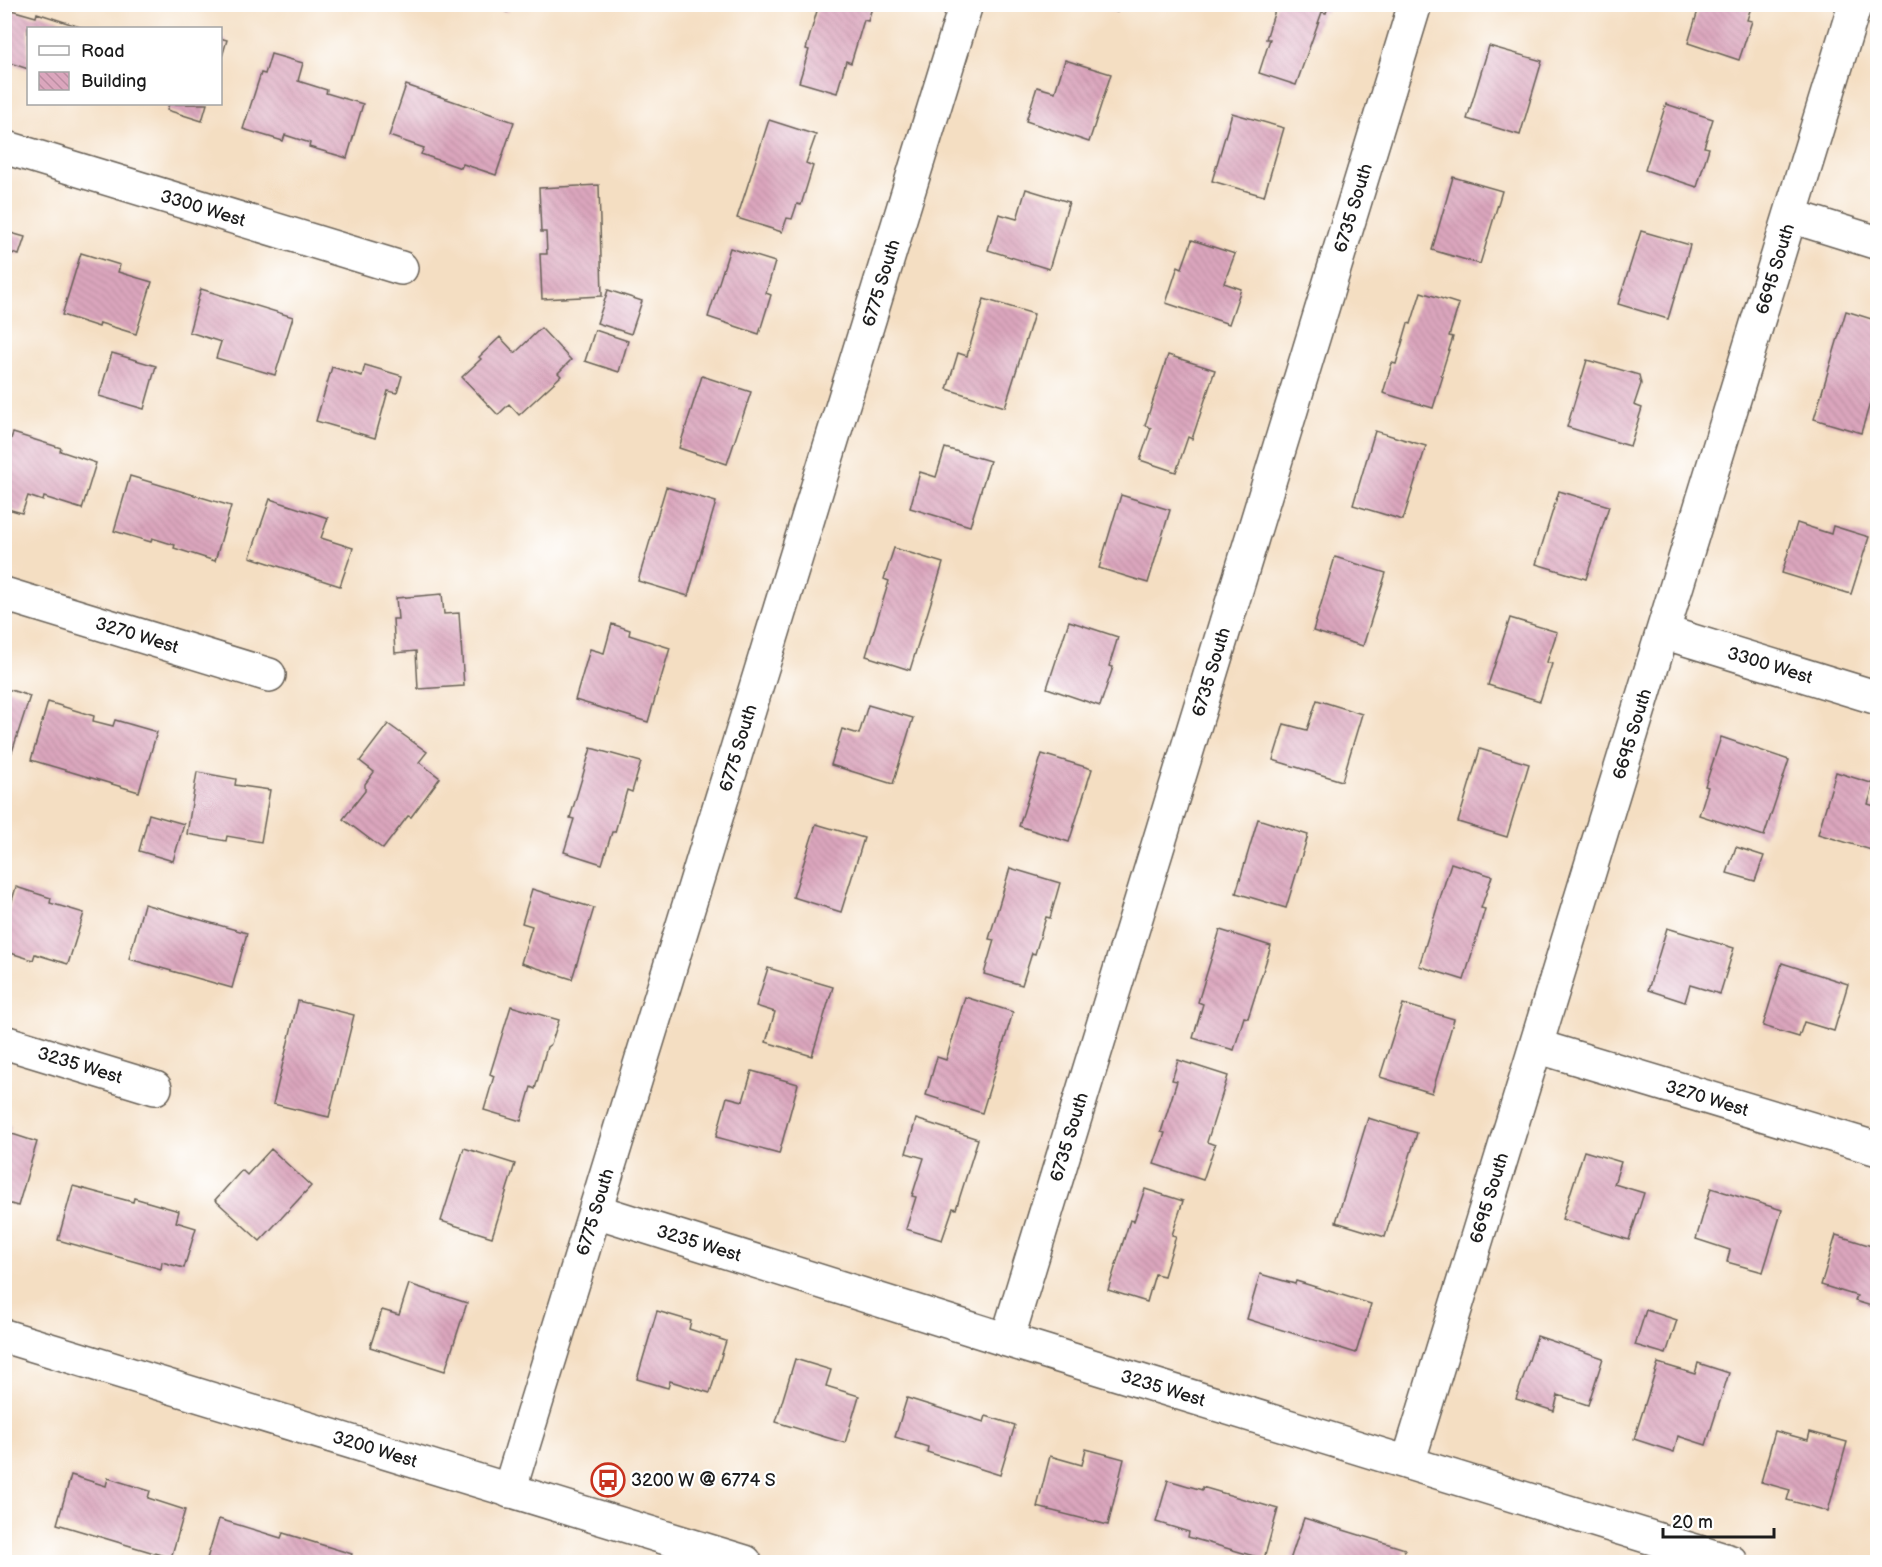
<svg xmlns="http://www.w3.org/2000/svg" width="1882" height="1567" viewBox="0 0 1882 1567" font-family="'Balsamiq Sans',sans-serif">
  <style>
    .building { fill: url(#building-back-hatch) }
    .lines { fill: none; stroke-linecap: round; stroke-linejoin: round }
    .street-casing { stroke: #686056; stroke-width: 36 }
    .secondary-casing { stroke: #686056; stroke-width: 36 }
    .street { stroke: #fff; stroke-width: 33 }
    .secondary { stroke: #fff; stroke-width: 33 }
    .labels { text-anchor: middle; stroke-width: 4.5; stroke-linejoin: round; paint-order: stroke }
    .street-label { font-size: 18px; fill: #1c1c1c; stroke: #fff }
    .poi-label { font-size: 18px; fill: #1c1c1c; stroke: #fff; text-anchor: start }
  </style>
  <defs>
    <pattern id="building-back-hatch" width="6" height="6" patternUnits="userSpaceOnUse" patternTransform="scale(1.5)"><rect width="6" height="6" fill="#dba6bd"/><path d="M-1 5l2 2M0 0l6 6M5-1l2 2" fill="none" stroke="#bb8ea2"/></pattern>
  </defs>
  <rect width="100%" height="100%" fill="#fff"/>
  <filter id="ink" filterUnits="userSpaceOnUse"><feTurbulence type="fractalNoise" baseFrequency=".0167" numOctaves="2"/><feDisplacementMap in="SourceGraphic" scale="12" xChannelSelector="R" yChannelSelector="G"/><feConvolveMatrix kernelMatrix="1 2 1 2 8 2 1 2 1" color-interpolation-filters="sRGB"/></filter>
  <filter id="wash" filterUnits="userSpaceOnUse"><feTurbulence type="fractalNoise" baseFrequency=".008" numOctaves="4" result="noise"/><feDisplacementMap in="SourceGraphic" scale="24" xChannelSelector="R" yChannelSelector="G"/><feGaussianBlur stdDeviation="1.35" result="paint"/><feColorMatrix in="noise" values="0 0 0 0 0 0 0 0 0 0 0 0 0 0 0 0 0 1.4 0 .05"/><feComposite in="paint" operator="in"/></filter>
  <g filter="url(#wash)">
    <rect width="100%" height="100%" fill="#f4dec2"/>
    <g id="blocks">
      <path class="building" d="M 485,4 L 509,4 L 507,12 Z
        M 819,4 L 873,4 L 868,21 L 864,20 L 851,63 L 846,61 L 837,93 L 799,82 L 809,50 L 806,49 Z
        M 1094,4 L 1120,4 L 1117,12 Z
        M 1277,4 L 1329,4 L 1326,13 L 1322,12 L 1296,85 L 1259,73 L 1270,39 L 1266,39 Z
        M 1700,4 L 1752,4 L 1747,20 L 1752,21 L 1739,60 L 1688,43 Z
        M 4,8 L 36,17 L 37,13 L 83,28 L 28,28 L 28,69 L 4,61 Z
        M 220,38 L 227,40 L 221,60 L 220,60 Z
        M 1489,46 L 1542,61 L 1520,135 L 1467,119 Z
        M 271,54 L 303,63 L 298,81 L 327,90 L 326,93 L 363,104 L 347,158 L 309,147 L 310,143 L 285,135 L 283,141 L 243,129 L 261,73 L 265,74 Z
        M 1065,60 L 1111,74 L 1089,142 L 1026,121 L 1037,87 L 1055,92 Z
        M 406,85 L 514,122 L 496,175 L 463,164 L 461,168 L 421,154 L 424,148 L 389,136 Z
        M 169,104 L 207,104 L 202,121 L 167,110 Z
        M 1666,104 L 1713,119 L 1704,147 L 1709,148 L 1697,187 L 1645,170 Z
        M 1232,113 L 1284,128 L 1264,196 L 1212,181 Z
        M 769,120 L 816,135 L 806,163 L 813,166 L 801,205 L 797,204 L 792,219 L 787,218 L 782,232 L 737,218 Z
        M 1453,177 L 1502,191 L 1480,264 L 1432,250 Z
        M 599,185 L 602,296 L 542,299 L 540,254 L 547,254 L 546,232 L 541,232 L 539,188 Z
        M 1026,189 L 1069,202 L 1049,269 L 988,250 L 999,214 L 1017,219 Z
        M 4,231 L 25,237 L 19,255 L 12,253 L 5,274 Z
        M 1641,231 L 1690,245 L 1668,319 L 1618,304 Z
        M 1192,240 L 1235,254 L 1224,283 L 1241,289 L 1229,324 L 1166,303 L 1178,266 L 1182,268 Z
        M 730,248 L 775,262 L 766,293 L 771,295 L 759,334 L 708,317 Z
        M 81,253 L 120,265 L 118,272 L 152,282 L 136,334 L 100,323 L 99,327 L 62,315 Z
        M 201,289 L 293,317 L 275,375 L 216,358 L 221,342 L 189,332 Z
        M 608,290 L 642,301 L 631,334 L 597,323 Z
        M 1421,292 L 1459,304 L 1449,336 L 1453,337 L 1441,375 L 1443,376 L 1433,408 L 1383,393 L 1392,363 L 1396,364 L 1408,323 L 1411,324 Z
        M 984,299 L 1034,314 L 1005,407 L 947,389 L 958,353 L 967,356 Z
        M 1846,311 L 1878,321 L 1878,377 L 1861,433 L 1814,419 Z
        M 541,328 L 571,360 L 558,373 L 561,376 L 519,415 L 509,404 L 498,415 L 462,377 L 481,359 L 479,357 L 500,337 L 515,353 Z
        M 595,330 L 628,341 L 619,372 L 585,361 Z
        M 112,353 L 156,366 L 144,409 L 99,396 Z
        M 1168,355 L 1215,370 L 1192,439 L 1188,437 L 1176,472 L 1140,460 L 1151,428 L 1145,425 Z
        M 1587,360 L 1639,375 L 1641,384 L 1634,405 L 1642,408 L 1630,446 L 1567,427 Z
        M 365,365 L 402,376 L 397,393 L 388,391 L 375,438 L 316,421 L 332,367 L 362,376 Z
        M 702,376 L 751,392 L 727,464 L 679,448 Z
        M 1375,431 L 1426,446 L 1403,520 L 1353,505 Z
        M 13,433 L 61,448 L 60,451 L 96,463 L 82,509 L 44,497 L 43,501 L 28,496 L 22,513 L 4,508 L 4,458 Z
        M 945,448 L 990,461 L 970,526 L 910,508 L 920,472 L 936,477 Z
        M 130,476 L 231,506 L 215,561 L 174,548 L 175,545 L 152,538 L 151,542 L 114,531 Z
        M 666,487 L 716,502 L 688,596 L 638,581 Z
        M 1559,491 L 1609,506 L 1586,579 L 1536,564 Z
        M 1121,495 L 1170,510 L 1148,583 L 1099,568 Z
        M 270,499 L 328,518 L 321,538 L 353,548 L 340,586 L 250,557 Z
        M 1797,523 L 1831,534 L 1833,526 L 1869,537 L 1851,594 L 1782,573 Z
        M 894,548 L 943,563 L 910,670 L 866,656 L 889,581 L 884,579 Z
        M 1335,557 L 1386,573 L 1363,646 L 1313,631 Z
        M 442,594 L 444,614 L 459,613 L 464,686 L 418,689 L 416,651 L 395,653 L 393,619 L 398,619 L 396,598 Z
        M 1510,618 L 1557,632 L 1547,662 L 1552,664 L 1540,701 L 1488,685 Z
        M 1069,621 L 1118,637 L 1109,666 L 1113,667 L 1100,706 L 1047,688 Z
        M 612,624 L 630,630 L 629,635 L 670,648 L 648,722 L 575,700 L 590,649 L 604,653 Z
        M 4,688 L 30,696 L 12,752 L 4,749 Z
        M 1317,700 L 1362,714 L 1342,781 L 1273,760 L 1284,724 L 1307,730 Z
        M 48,702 L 94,716 L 93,721 L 113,726 L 115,720 L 157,732 L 139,792 L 31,760 Z
        M 868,705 L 913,718 L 893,784 L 831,765 L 842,729 L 859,734 Z
        M 388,724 L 427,752 L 419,762 L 440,778 L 411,817 L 408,816 L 383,849 L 343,819 L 365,791 L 365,784 L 374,772 L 360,761 Z
        M 1721,737 L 1789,760 L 1764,836 L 1699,815 L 1708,787 L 1705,786 Z
        M 591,748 L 641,762 L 632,792 L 627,790 L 615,832 L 612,832 L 602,864 L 564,852 L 574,819 L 570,818 Z
        M 1480,749 L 1529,764 L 1507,837 L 1458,822 Z
        M 1042,754 L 1092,769 L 1069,842 L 1019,826 Z
        M 197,772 L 236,779 L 235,785 L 270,790 L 261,842 L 227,836 L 226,841 L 187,834 Z
        M 1836,772 L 1874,784 L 1868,804 L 1878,807 L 1878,852 L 1818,834 Z
        M 149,814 L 184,824 L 173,861 L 139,851 Z
        M 1258,819 L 1308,835 L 1286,908 L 1236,893 Z
        M 816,824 L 864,838 L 841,912 L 793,897 Z
        M 1736,847 L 1764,856 L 1755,881 L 1727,873 Z
        M 1451,863 L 1492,876 L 1481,908 L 1485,909 L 1464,980 L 1419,966 Z
        M 1010,868 L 1060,883 L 1050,918 L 1046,917 L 1035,954 L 1032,953 L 1022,985 L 984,974 L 994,940 L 989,939 Z
        M 16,887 L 51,898 L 50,903 L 84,913 L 68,964 L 35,954 L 33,960 L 4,951 L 4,927 Z
        M 532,889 L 594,908 L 572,979 L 521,963 L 532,926 L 522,923 Z
        M 144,904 L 247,933 L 232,988 L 129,959 Z
        M 1667,928 L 1734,948 L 1720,994 L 1690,985 L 1685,1002 L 1648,990 Z
        M 1220,930 L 1271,946 L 1248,1018 L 1244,1017 L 1234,1050 L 1193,1038 L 1203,1004 L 1198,1002 Z
        M 1782,963 L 1848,984 L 1834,1031 L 1804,1022 L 1799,1037 L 1763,1026 Z
        M 768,968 L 833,987 L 812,1056 L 766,1042 L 775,1012 L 756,1006 Z
        M 965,997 L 1013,1012 L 982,1113 L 926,1095 L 937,1057 L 946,1060 Z
        M 298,1001 L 354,1015 L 329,1117 L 273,1104 Z
        M 1403,1004 L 1454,1019 L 1432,1093 L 1380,1077 Z
        M 511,1006 L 559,1020 L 551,1044 L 547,1047 L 535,1089 L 531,1087 L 521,1121 L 484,1110 L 494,1076 L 490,1074 Z
        M 1178,1060 L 1228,1076 L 1207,1142 L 1215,1145 L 1203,1180 L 1154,1164 L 1165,1133 L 1161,1132 L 1177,1081 L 1172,1080 Z
        M 752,1071 L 798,1084 L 779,1154 L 716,1137 L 727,1097 L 743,1101 Z
        M 1368,1118 L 1417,1133 L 1385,1237 L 1336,1222 Z
        M 916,1119 L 978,1139 L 956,1209 L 953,1208 L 942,1240 L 906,1229 L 916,1197 L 912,1196 L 924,1158 L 906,1153 Z
        M 4,1124 L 11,1126 L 9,1133 L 37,1142 L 18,1206 L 4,1202 Z
        M 464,1148 L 515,1164 L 492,1237 L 441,1221 Z
        M 271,1149 L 311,1186 L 260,1241 L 215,1200 L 242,1170 L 247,1175 Z
        M 1584,1151 L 1621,1162 L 1614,1184 L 1644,1193 L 1629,1240 L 1562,1219 Z
        M 73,1186 L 133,1202 L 134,1198 L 179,1211 L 176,1222 L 196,1228 L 184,1268 L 162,1262 L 161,1269 L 58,1240 Z
        M 1711,1188 L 1782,1210 L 1763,1272 L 1727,1262 L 1730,1250 L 1696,1239 Z
        M 1145,1189 L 1183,1201 L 1172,1235 L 1176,1236 L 1164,1276 L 1155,1274 L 1147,1302 L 1108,1290 L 1130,1220 L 1134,1221 Z
        M 1836,1235 L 1878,1248 L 1878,1308 L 1855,1301 L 1857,1296 L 1821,1285 Z
        M 1260,1274 L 1295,1284 L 1296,1281 L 1371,1304 L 1356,1353 L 1247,1319 Z
        M 409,1284 L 467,1303 L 445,1371 L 370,1347 L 382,1310 L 399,1315 Z
        M 1646,1310 L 1677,1320 L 1666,1354 L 1635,1345 Z
        M 657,1311 L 691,1321 L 689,1329 L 726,1341 L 710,1393 L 670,1381 L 668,1388 L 637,1379 Z
        M 1537,1336 L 1603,1358 L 1588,1405 L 1558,1395 L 1554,1411 L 1516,1399 Z
        M 795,1359 L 831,1370 L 826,1386 L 859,1396 L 845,1443 L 776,1422 Z
        M 1658,1363 L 1695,1374 L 1698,1363 L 1729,1373 L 1706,1445 L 1678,1436 L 1674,1452 L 1634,1439 Z
        M 907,1398 L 984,1422 L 986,1416 L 1015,1425 L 1000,1475 L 927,1452 L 928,1447 L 895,1437 Z
        M 1775,1431 L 1808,1440 L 1810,1432 L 1847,1442 L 1828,1511 L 1787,1500 L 1790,1490 L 1761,1482 Z
        M 1086,1449 L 1124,1459 L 1108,1525 L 1037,1507 L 1050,1456 L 1082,1465 Z
        M 71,1475 L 106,1486 L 108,1478 L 150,1491 L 148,1498 L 185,1510 L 171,1558 L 57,1524 Z
        M 1168,1480 L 1202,1490 L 1202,1487 L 1278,1509 L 1264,1559 L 1188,1537 L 1189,1532 L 1156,1522 Z
        M 1304,1518 L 1405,1549 L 1401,1562 L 1298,1562 L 1290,1560 Z
        M 219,1519 L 281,1538 L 283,1533 L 352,1554 L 349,1562 L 206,1562 Z"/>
    </g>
  </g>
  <g filter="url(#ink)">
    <use href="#blocks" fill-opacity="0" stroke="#686056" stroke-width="1.5"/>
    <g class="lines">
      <g class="street-casing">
        <path id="street" d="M 4,147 L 401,268
          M 1791,216 L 1878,243
          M 4,594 L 269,675
          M 1663,632 L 1878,698
          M 4,1042 L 155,1088
          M 1536,1046 L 1878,1149
          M 596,1211 L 1007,1340 L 1731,1562
          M 1007,1340 L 1415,4
          M 1408,1463 L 1855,4
          M 509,1491 L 966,4"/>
      </g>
      <g class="secondary-casing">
        <path id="secondary" d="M 4,1336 L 745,1562"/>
      </g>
      <use href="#street" class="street"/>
      <use href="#secondary" class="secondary"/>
    </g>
  </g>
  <defs>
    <g id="bus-ring" transform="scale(1.725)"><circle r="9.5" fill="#fff" stroke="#c8321e" stroke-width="1.5"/><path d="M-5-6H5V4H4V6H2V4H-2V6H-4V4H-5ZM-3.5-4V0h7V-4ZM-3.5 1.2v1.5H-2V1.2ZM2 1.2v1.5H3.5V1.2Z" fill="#c8321e"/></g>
  </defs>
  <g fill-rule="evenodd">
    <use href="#bus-ring" x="608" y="1480"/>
  </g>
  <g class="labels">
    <g class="street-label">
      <text transform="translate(203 208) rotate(17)" y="6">3300 West</text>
      <text transform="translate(1353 208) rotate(-73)" y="6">6735 South</text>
      <text transform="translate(1775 269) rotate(-73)" y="6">6695 South</text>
      <text transform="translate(881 283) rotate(-73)" y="6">6775 South</text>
      <text transform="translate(137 635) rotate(17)" y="6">3270 West</text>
      <text transform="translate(1770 665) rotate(17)" y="6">3300 West</text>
      <text transform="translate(1211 672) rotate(-73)" y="6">6735 South</text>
      <text transform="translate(1632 734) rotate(-73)" y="6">6695 South</text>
      <text transform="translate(738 748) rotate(-73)" y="6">6775 South</text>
      <text transform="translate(80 1065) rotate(17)" y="6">3235 West</text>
      <text transform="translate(1707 1098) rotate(17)" y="6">3270 West</text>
      <text transform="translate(1069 1137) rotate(-73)" y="6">6735 South</text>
      <text transform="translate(1489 1198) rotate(-73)" y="6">6695 South</text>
      <text transform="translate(595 1212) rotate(-73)" y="6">6775 South</text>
      <text transform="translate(699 1243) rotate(17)" y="6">3235 West</text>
      <text transform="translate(1163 1388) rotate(17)" y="6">3235 West</text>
      <text transform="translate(375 1449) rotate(17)" y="6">3200 West</text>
    </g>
    <g class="poi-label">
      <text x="631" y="1486">3200 W @ 6774 S</text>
    </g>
  </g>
  <rect width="1882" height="1567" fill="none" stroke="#fff" stroke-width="24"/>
  <rect x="27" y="27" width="195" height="78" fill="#ffffff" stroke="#a4a4a4" stroke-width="1.5"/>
  <rect x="39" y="46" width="30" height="9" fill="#ffffff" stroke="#a4a4a4" stroke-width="1.5"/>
  <text x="81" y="57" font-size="18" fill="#1c1c1c">Road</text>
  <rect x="39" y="72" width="30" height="18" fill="url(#building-back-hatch)" stroke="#a4a4a4" stroke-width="1.5"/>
  <text x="81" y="87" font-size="18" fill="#1c1c1c">Building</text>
  <path d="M1663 1528v9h111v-9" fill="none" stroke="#1c1c1c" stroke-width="3"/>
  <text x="1672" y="1528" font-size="18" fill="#1c1c1c" stroke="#ffffff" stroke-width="4.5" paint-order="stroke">20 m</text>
</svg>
